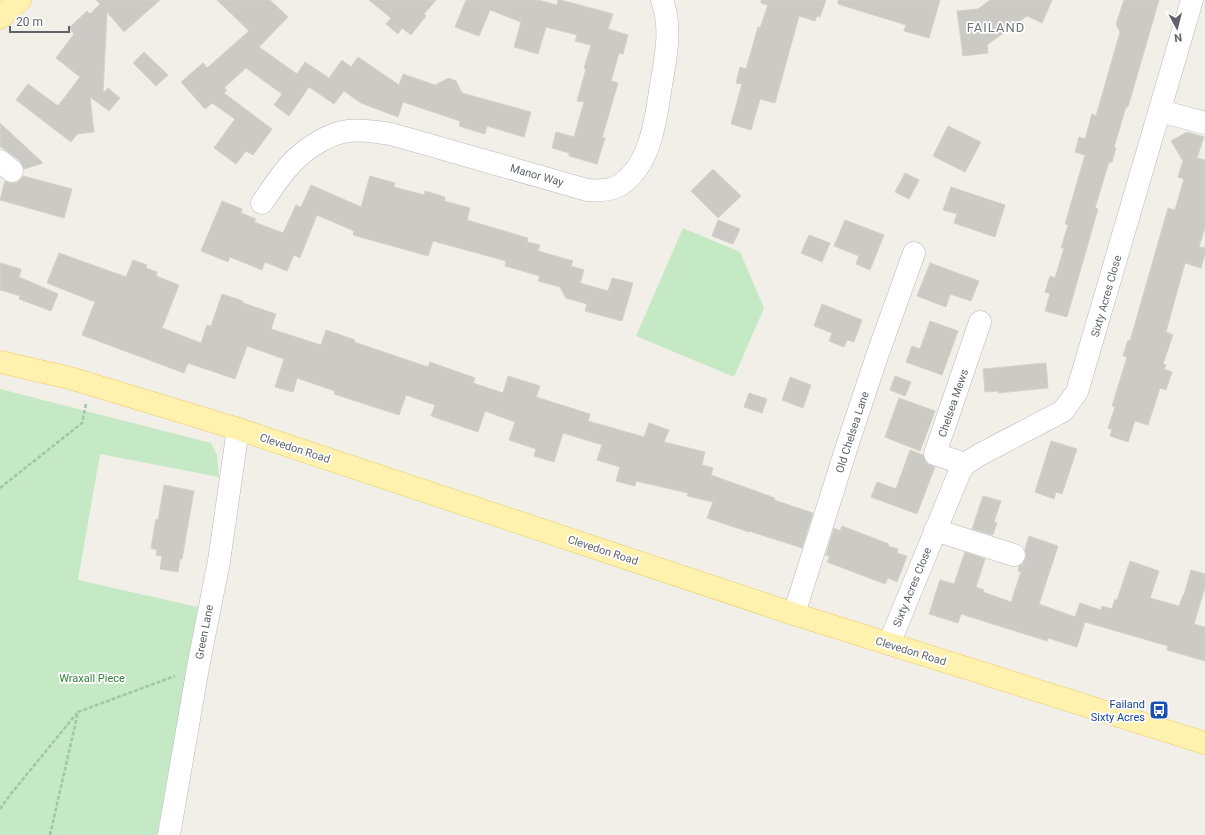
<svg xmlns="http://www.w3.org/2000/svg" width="1205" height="835" viewBox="0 0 1205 835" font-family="Roboto,sans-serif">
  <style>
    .green { fill: #c5e8c5 }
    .building { fill: #cccac5; stroke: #d6d1c6 }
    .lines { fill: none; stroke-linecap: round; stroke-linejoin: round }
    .minor-casing { stroke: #b5b8bc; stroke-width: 23 }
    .major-casing { stroke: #f2c960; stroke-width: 23 }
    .path { stroke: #9cc7a9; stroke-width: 2.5; stroke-dasharray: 4 2; stroke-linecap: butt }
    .minor { stroke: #fff; stroke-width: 22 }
    .major { stroke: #fff2af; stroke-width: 22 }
    .labels { text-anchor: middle; stroke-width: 3.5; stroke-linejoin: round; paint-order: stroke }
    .street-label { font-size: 11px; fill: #5f6368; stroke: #fff }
    .park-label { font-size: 11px; fill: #348238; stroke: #fff }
    .transit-label { font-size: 11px; fill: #164399; stroke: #fff; text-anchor: end }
    .quarter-label { font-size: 13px; letter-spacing: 1px; fill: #70757a; stroke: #fff }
  </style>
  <rect width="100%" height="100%" fill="#f1efe8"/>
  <path class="green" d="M 683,228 L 740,252 L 764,308 L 734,377 L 636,336 Z
    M 0,389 L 211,443 L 217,455 L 219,477 L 100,454 L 78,580 L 198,607 L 157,835 L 0,835 Z"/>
  <path class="building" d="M 96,0 L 160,0 L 124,32 L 107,12 L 103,93 L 108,88 L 120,98 L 109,111 L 90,97 L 94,132 L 77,134 L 71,142 L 16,100 L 28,84 L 58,106 L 80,77 L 56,58 L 74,34 L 69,28 L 87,11 L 90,14 L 100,4 Z
    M 217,0 L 270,0 L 288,17 L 259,47 L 297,74 L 305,62 L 329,78 L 342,60 L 351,67 L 358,57 L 399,85 L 403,74 L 435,85 L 449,78 L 456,81 L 462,93 L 531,112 L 524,137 L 487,126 L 485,134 L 459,126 L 460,121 L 403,102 L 398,117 L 361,103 L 344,91 L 334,104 L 309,87 L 289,116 L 274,105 L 282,94 L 246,68 L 224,88 L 227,90 L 224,93 L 272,129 L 253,155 L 246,151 L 236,164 L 214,148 L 235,119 L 212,103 L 205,109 L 181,82 L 203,63 L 207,68 L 249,31 Z
    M 369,0 L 436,0 L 424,14 L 426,16 L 411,35 L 402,28 L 398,34 L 386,24 L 391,18 Z
    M 466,0 L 538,0 L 557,5 L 558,0 L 561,0 L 613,14 L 608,29 L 628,35 L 623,54 L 619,53 L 611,81 L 618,83 L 602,138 L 605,138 L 597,164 L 569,156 L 569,153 L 552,148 L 556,132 L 574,137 L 584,102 L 577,101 L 586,69 L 584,68 L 591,45 L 575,41 L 577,35 L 546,27 L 538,54 L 514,47 L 521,22 L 490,10 L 479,36 L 455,27 Z
    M 761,0 L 826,0 L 820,17 L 817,16 L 815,21 L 799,16 L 775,103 L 760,99 L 751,130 L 731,124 L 742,84 L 736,83 L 740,67 L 746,69 L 758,27 L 760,28 L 768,5 L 761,3 Z
    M 838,0 L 940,0 L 929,38 L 904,31 L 906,25 L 838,4 Z
    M 990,0 L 1052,0 L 1042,23 L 1027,16 L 987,45 L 988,53 L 963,56 L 957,11 L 978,9 Z
    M 1124,0 L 1159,0 L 1128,107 L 1126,107 L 1114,147 L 1116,148 L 1112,162 L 1109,162 L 1095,208 L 1098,209 L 1067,317 L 1045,311 L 1050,294 L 1045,292 L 1050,276 L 1055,278 L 1064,248 L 1061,248 L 1068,225 L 1065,224 L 1085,155 L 1075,152 L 1079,137 L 1085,139 L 1092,114 L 1096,116 L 1120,32 L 1116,24 Z
    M 144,52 L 168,75 L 156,86 L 133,63 Z
    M 0,123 L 43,163 L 24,169 L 20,161 L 0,146 Z
    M 948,126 L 981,142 L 965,172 L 933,156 Z
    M 1187,132 L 1204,137 L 1197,158 L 1205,160 L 1205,227 L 1199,247 L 1205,248 L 1205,254 L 1201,268 L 1185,263 L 1166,332 L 1173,335 L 1163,364 L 1166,365 L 1164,369 L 1172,372 L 1166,390 L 1160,388 L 1148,425 L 1135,421 L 1128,442 L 1110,436 L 1112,430 L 1108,428 L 1115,407 L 1112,406 L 1127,357 L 1123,356 L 1128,340 L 1130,341 L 1168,208 L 1175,210 L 1184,179 L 1178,177 L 1183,161 L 1171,141 Z
    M 713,169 L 741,196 L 718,218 L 691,191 Z
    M 905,173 L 919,180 L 909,199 L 895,192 Z
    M 23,176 L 72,189 L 64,218 L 0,200 L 5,181 L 10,183 L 16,183 L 21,179 Z
    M 370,176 L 395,183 L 394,187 L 424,195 L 425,191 L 445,197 L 444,201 L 470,208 L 467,220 L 528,238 L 527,242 L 540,245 L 538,251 L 573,261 L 571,266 L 584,270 L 580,283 L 608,291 L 612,278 L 633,283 L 622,321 L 585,311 L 587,304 L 566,298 L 560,287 L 538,281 L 540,276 L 505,266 L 506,261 L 433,241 L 428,256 L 353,235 L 354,231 L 317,215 L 300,258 L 294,255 L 287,271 L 265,262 L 262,270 L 230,257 L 228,262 L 201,251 L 222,201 L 242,209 L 241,213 L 256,219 L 254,222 L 283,233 L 296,205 L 301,207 L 311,185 L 361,207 Z
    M 951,187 L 1005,205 L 995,237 L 954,223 L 957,214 L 943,210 Z
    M 718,220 L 740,229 L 733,244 L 712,236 Z
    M 845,220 L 884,235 L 870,270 L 856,264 L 859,256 L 834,246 Z
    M 809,235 L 830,243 L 822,262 L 801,253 Z
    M 59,253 L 126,277 L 133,260 L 147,265 L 146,268 L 157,272 L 156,276 L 179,285 L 162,328 L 201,343 L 207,325 L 211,326 L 222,294 L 243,301 L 243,303 L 276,314 L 271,329 L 321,345 L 326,330 L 355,340 L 354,342 L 428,367 L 430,362 L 475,378 L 473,383 L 503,393 L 508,376 L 540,386 L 536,397 L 590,414 L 588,421 L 644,437 L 649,423 L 669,430 L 664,442 L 705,452 L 702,465 L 713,468 L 711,475 L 775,498 L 774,500 L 813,513 L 802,548 L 749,531 L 749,532 L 707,518 L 713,502 L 687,496 L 688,493 L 636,481 L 635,486 L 616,481 L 620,467 L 597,460 L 602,445 L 563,433 L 554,462 L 534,456 L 536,449 L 509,440 L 515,422 L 485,411 L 478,432 L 431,416 L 435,405 L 406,395 L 399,415 L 334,394 L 335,391 L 297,378 L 293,392 L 275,387 L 284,359 L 247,346 L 235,379 L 188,363 L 184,373 L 82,335 L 95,302 L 47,283 Z
    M 0,263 L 21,269 L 19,277 L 58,294 L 51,311 L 19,299 L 20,296 L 0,290 Z
    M 930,263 L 979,281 L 971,301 L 950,294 L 946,307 L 917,296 Z
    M 822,304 L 862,320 L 854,342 L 847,340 L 844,347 L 829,341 L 832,333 L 814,326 Z
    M 930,321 L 958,331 L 942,375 L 906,362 L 912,346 L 920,349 Z
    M 1046,363 L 1048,388 L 998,393 L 998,391 L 985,392 L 983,369 Z
    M 895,376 L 911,382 L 905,396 L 890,390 Z
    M 790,377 L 811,385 L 803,408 L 782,400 Z
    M 749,393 L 767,399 L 762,413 L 744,407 Z
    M 899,398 L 935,411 L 920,451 L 885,437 Z
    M 1051,441 L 1077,449 L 1062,494 L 1056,492 L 1054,499 L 1035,492 Z
    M 910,450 L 923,455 L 926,463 L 935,467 L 917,514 L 871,497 L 877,482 L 896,489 Z
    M 164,485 L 194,491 L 182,559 L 180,559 L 178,572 L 160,569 L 162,556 L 156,555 L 157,550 L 151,548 L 156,519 L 158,520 Z
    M 983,496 L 1001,501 L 994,522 L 997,523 L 993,535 L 972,529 Z
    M 842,526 L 889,544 L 888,546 L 898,549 L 897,553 L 907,556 L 897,582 L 888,578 L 885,584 L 827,562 L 830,557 L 826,555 L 834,528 L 840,531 Z
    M 1029,536 L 1058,546 L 1039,604 L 1075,617 L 1080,603 L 1101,610 L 1102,606 L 1112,609 L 1115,599 L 1117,600 L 1130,561 L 1159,571 L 1150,598 L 1179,606 L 1183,595 L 1184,595 L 1191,570 L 1205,574 L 1205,587 L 1194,624 L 1205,627 L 1205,661 L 1167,650 L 1168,646 L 1085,622 L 1077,647 L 1048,638 L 1047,641 L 961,614 L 958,623 L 929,614 L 940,580 L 954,584 L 965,552 L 985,559 L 976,587 L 984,590 L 983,592 L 1011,602 L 1021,572 L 1018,571 L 1019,566 L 1023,564 L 1026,558 L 1026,553 L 1025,549 Z"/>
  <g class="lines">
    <g class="minor-casing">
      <path id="minor" d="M 1160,111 L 1205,123
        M 0,161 L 12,171
        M 262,203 C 269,193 276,182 284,172 C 298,154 324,134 348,131 C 362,129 377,132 391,134 L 587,190 C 598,191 610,191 620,185 C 651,165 656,118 661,85 C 666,57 672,28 662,0
        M 965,464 L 935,454 L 980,322
        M 935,530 L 1014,555
        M 794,614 L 848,443 L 877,356 L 914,253
        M 889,644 L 960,471 L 965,464 L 979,455 L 1063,411 L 1077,392 L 1192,0
        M 169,835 L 198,667 L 219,561 L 238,429"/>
    </g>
    <g class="major-casing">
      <path id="major" d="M 0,18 L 20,0
        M 0,362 L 70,378 L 238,429 L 794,614 L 1205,743"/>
    </g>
    <path class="path" d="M 0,488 L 82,423 L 86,404
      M 0,809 L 10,795 L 77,713
      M 50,835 L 78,712 L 175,676"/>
    <use href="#minor" class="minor"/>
    <use href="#major" class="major"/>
  </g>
  <defs>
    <g id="bus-square" transform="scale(1)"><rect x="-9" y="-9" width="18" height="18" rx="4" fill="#1a4fb4" stroke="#fff"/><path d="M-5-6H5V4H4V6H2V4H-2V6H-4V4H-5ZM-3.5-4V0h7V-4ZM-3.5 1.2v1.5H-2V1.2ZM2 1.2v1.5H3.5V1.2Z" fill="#fff"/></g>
  </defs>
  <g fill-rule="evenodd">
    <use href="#bus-square" x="1159" y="710"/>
  </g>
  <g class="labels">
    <g class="street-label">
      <text transform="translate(537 175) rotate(16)" y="4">Manor Way</text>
      <text transform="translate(1106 296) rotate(-74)" y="4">Sixty Acres Close</text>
      <text transform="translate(953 403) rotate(-71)" y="4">Chelsea Mews</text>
      <text transform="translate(852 432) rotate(-72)" y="4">Old Chelsea Lane</text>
      <text transform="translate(295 448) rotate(18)" y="4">Clevedon Road</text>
      <text transform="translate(603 550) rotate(18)" y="4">Clevedon Road</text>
      <text transform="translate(912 587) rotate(-68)" y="4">Sixty Acres Close</text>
      <text transform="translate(204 632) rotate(-79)" y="4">Green Lane</text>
      <text transform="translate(911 651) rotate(17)" y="4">Clevedon Road</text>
    </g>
    <g class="park-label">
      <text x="92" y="682">Wraxall Piece</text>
    </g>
    <g class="transit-label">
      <text x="1145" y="708">Failand<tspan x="1145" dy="13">Sixty Acres</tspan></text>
    </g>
    <g class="quarter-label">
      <text x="996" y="32">FAILAND</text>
    </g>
  </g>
  <g transform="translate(1177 28) rotate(173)" stroke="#ffffff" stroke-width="3" paint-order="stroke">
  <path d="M0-3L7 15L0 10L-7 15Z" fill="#5f6368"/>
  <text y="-6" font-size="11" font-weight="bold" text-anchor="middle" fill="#5f6368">N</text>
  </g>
  <path d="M10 26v6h59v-6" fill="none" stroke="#5f6368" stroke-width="2"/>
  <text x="16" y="26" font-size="12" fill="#5f6368" stroke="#ffffff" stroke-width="3" paint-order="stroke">20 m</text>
</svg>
